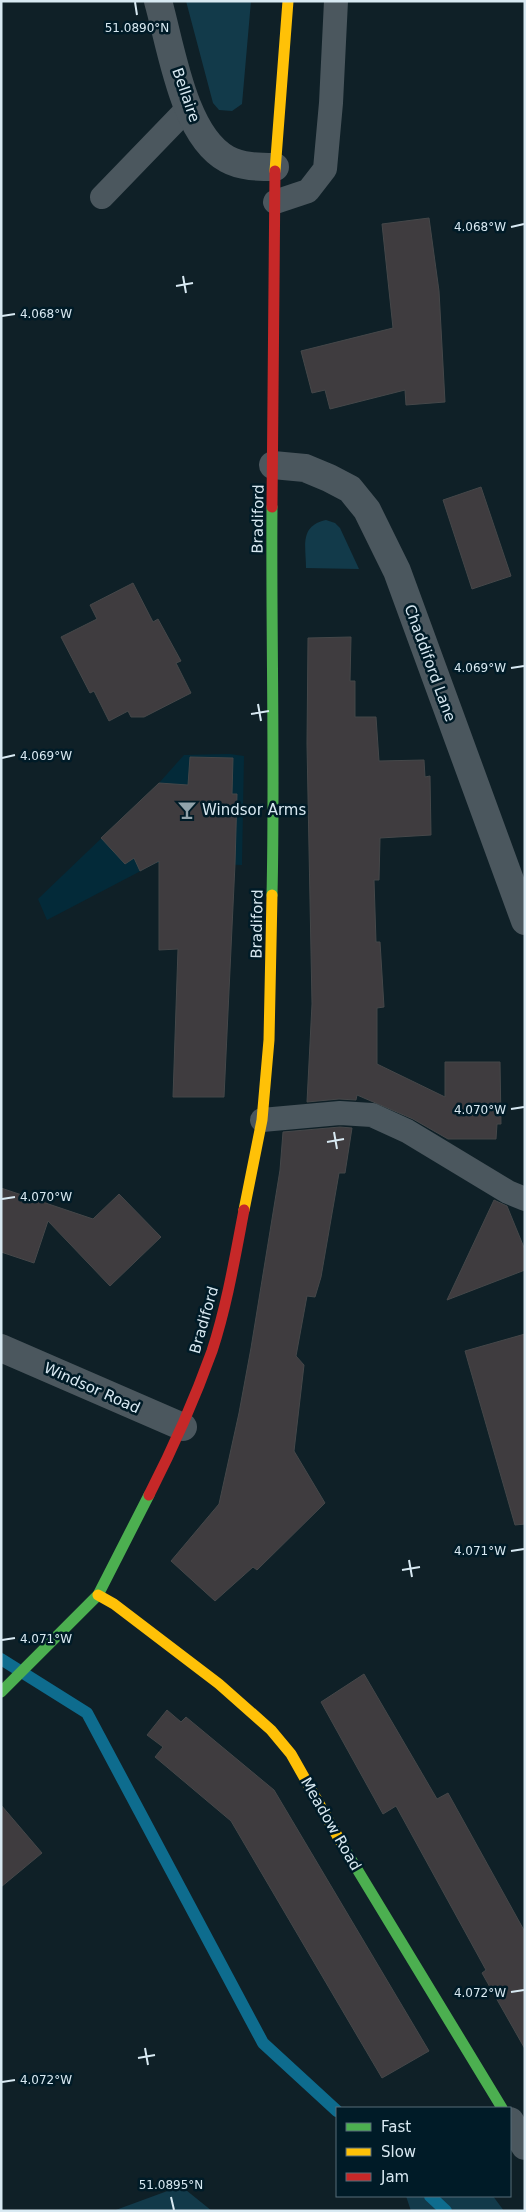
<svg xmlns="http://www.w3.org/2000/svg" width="526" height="2212" viewBox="0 0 526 2212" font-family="'DejaVu Sans',sans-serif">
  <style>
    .built { fill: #032a39 }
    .green { fill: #123a4a }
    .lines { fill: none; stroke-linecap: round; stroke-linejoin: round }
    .stream { stroke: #0e6c8e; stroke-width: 12 }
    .building { fill: #3f3c3f; stroke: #454749 }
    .lane { stroke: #4b575e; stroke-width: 24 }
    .street { stroke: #4b575e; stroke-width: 28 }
    .fast { stroke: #4caf50; stroke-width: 11 }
    .slow { stroke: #ffc107; stroke-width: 11 }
    .jam { stroke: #c62828; stroke-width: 11 }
    .ticks { fill: none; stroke: #d8e9f2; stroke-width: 2 }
    .labels { text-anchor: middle; stroke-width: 5; stroke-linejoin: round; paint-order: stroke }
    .street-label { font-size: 15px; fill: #d8e9f2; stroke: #001b27 }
    .poi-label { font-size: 15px; fill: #d8e9f2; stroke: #001b27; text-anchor: start }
    .ticks-label { font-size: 12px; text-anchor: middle; fill: #d8e9f2; stroke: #001b27; stroke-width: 5; stroke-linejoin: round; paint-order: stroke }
  </style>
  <rect width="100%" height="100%" fill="#0f2027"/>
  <path class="built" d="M 230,754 L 244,756 L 242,865 L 156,863 L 47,920 L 38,899 L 159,783 L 184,755 Z"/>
  <path class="green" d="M 186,1 L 251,1 L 242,104 L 232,111 L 219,110 L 213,103 Z
    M 326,520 L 335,523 L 340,528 L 359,569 L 306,568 C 306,546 299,526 326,520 Z
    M 181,2186 L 212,2211 L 113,2211 Z
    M 406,2196 L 493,2196 L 504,2211 L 411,2211 Z"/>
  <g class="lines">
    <path class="stream" d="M 1,1659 L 87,1713 L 263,2043 L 337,2111
      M 430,2196 L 446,2211"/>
  </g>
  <path class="building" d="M 429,218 L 439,291 L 445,402 L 406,405 L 405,390 L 330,409 L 325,390 L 312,393 L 301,351 L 393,328 L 382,224 Z
    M 481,487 L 511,576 L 472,589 L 443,500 Z
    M 133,583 L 153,622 L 158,619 L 181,661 L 176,663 L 191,693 L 144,717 L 131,717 L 128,711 L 109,721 L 94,691 L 90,693 L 61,637 L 97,619 L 90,605 Z
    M 351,637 L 350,681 L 355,681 L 355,717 L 376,717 L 379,761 L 424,760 L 425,777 L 430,776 L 431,835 L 380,838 L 379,880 L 374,880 L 376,942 L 380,942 L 384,1007 L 377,1008 L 377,1064 L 445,1097 L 445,1062 L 500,1062 L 501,1124 L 497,1124 L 496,1139 L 448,1139 L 413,1119 L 357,1095 L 356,1100 L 339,1099 L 307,1102 L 312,1004 L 307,744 L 308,638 Z
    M 190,757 L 233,758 L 232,794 L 237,794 L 235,864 L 224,1097 L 173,1097 L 178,949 L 159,950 L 159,861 L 140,871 L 134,858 L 125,864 L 101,838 L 159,783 L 188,785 Z
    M 340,1127 L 352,1128 L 345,1173 L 339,1173 L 321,1277 L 315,1297 L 307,1296 L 296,1356 L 304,1365 L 294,1451 L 325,1503 L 257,1570 L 253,1567 L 215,1601 L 171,1561 L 219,1504 L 239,1413 L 251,1348 L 280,1170 L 283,1132 Z
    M 1,1188 L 93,1219 L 119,1194 L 161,1237 L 110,1286 L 48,1221 L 34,1263 L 1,1252 Z
    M 494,1200 L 507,1206 L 525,1250 L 525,1270 L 447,1300 Z
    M 525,1334 L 525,1524 L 515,1525 L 465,1351 Z
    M 364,1674 L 437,1799 L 448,1793 L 525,1932 L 525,2049 L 482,1973 L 486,1970 L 396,1806 L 383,1814 L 321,1702 Z
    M 167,1710 L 181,1722 L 186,1717 L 274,1790 L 429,2051 L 382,2078 L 231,1821 L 155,1757 L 163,1747 L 147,1735 Z
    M 1,1805 L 42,1853 L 1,1887 Z"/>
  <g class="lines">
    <path class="lane" d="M 102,197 L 188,108
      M 275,202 L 308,191 L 325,169 L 331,103 L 336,1
      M 262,1120 L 340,1113 L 372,1115 L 407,1131 L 508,1192 L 525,1199"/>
    <path class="street" d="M 158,1 C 171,46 183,135 227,159 C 241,167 259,167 275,167
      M 273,465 L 305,468 L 329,478 L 350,489 L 367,510 L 397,571 L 525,921
      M 1,1348 L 183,1427
      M 510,2121 L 525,2146"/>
    <path class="fast" d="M 272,507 C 271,636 275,766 272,895
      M 1,1692 L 98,1595 L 149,1495
      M 343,1846 L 502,2108"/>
    <path class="slow" d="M 275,171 L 288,1
      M 244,1210 L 262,1120 L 269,1040 L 272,895
      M 98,1595 L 114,1604 L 219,1684 L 271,1730 L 291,1754 L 343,1846"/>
    <path class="jam" d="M 272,507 L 275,171
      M 149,1495 C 173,1448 194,1401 212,1351 C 227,1305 235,1257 244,1210"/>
  </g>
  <path class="ticks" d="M 135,2 L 137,15M 511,227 L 524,224M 183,276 L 186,293M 176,286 L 193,283M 2,316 L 15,314M 511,668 L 524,666M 258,704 L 261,721M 251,714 L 269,711M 2,758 L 15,755M 511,1109 L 524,1107M 334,1132 L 337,1149M 327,1142 L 344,1139M 2,1199 L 15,1197M 511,1551 L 524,1549M 409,1560 L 412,1577M 402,1570 L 420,1567M 2,1640 L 15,1638M 511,1992 L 524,1990M 145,2048 L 148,2065M 138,2058 L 155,2055M 2,2082 L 15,2080M 171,2197 L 174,2210"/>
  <defs>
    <g id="bar-bare" transform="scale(1.5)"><path d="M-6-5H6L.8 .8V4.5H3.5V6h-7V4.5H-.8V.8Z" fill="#92a3ab" stroke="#001b27" stroke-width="2.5" paint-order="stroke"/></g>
  </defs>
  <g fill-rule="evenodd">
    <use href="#bar-bare" x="187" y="810"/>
  </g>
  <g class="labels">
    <g class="street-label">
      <text transform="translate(186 95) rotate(71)" y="5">Bellaire</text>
      <text transform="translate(258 519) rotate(-89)" y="5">Bradiford</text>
      <text transform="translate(430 663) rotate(70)" y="5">Chaddiford Lane</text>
      <text transform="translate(257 924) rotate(-89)" y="5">Bradiford</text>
      <text transform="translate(204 1320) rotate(-74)" y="5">Bradiford</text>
      <text transform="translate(92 1388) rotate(24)" y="5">Windsor Road</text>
      <text transform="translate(331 1824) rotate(60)" y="5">Meadow Road</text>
    </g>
    <g class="poi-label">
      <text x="202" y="815">Windsor Arms</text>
    </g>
  </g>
  <g class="ticks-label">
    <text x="137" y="32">51.0890°N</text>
    <text x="480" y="231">4.068°W</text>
    <text x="46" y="318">4.068°W</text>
    <text x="480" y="672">4.069°W</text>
    <text x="46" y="760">4.069°W</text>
    <text x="480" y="1114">4.070°W</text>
    <text x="46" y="1201">4.070°W</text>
    <text x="480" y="1555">4.071°W</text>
    <text x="46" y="1643">4.071°W</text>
    <text x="480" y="1997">4.072°W</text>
    <text x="46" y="2084">4.072°W</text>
    <text x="171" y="2189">51.0895°N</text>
  </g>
  <rect width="526" height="2212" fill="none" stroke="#d8e9f2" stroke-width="5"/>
  <rect x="336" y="2107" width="175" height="90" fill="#001b27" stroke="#566d78"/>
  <rect x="346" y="2123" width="25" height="8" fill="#4caf50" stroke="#566d78"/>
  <text x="381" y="2132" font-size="15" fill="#d8e9f2">Fast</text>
  <rect x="346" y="2148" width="25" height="8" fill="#ffc107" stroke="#566d78"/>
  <text x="381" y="2157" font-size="15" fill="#d8e9f2">Slow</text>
  <rect x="346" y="2173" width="25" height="8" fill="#c62828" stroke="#566d78"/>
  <text x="381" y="2182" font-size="15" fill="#d8e9f2">Jam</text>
</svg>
